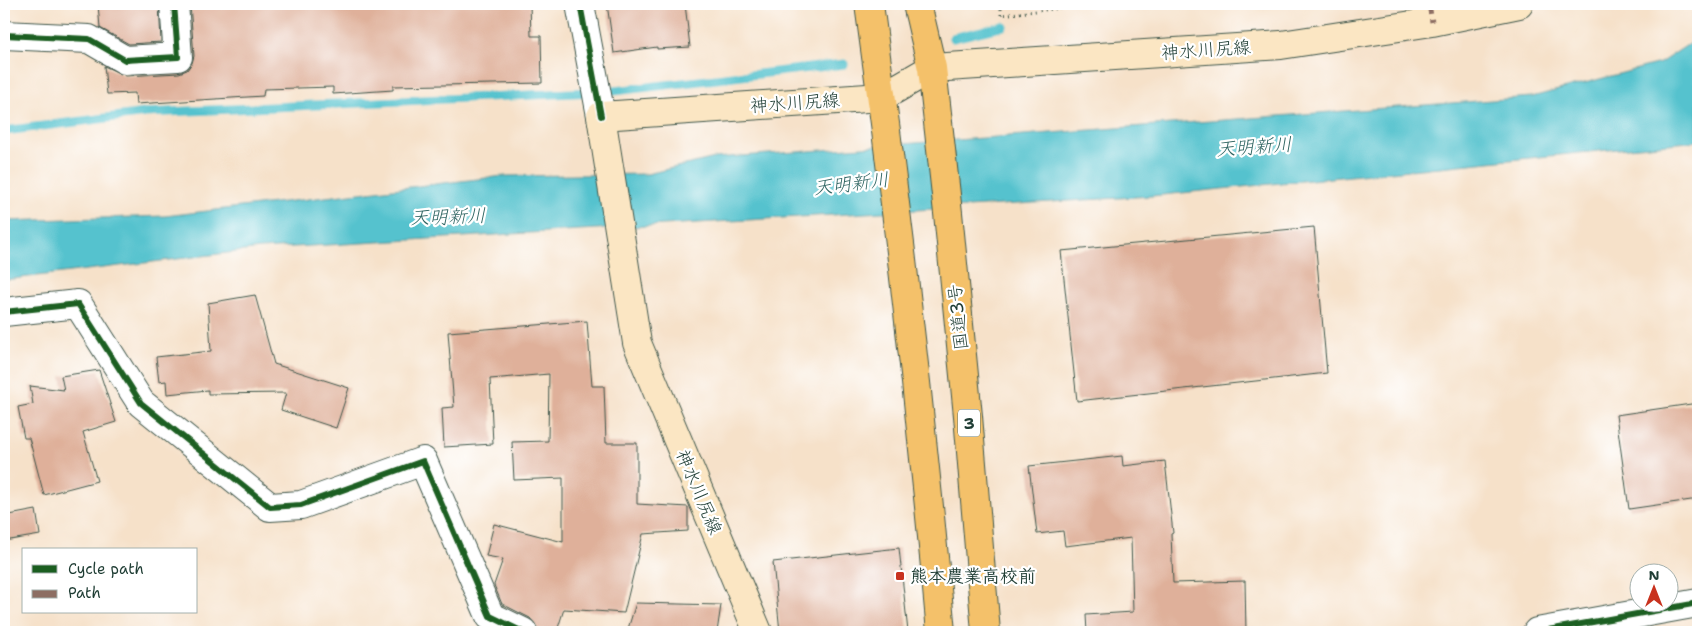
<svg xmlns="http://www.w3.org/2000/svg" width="1702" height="636" viewBox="0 0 1702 636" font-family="'Shantell Sans','Klee One',sans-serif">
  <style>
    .water { fill: #55c2ce; stroke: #3a8081 }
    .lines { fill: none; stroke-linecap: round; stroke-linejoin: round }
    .stream { stroke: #55c2ce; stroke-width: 9 }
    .building { fill: #dfb09a }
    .minor-casing { stroke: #3f564a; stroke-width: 30 }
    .tertiary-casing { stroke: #3f564a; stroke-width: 30 }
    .secondary-casing { stroke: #3f564a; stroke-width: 30 }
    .trunk-casing { stroke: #3f564a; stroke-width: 30 }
    .path { stroke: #3f564a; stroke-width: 3; stroke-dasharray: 1 4; stroke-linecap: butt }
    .minor { stroke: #fff; stroke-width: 28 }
    .tertiary { stroke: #fff; stroke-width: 28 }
    .secondary { stroke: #fbe6c3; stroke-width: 28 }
    .trunk { stroke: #f4c16a; stroke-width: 28 }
    .quiet { stroke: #8d6e63; stroke-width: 5; stroke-dasharray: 10 5; stroke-linecap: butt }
    .cycleway-casing { stroke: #fff; stroke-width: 9 }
    .cycleway { stroke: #1b5e20; stroke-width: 6 }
    .poi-dot { fill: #c8321e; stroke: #fff; stroke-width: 2 }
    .labels { text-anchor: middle; stroke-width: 4.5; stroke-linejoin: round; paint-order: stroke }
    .shield { fill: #fff; stroke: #627771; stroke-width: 1 }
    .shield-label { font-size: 16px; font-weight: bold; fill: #1f3d34 }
    .street-label { font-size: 18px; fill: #1f3d34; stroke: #fff }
    .poi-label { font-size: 18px; font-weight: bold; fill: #1f3d34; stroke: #fff; text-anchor: start }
    .water-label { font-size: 19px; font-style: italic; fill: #2f6562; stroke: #fff }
  </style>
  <rect width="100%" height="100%" fill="#fff"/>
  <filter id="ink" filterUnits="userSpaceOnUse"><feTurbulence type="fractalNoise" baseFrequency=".02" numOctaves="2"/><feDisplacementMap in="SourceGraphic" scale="10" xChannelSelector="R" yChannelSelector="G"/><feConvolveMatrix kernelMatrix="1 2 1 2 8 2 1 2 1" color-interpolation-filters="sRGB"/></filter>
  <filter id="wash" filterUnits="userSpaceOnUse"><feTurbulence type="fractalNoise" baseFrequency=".0096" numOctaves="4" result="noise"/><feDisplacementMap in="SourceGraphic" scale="20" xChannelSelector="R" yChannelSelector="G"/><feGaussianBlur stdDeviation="1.12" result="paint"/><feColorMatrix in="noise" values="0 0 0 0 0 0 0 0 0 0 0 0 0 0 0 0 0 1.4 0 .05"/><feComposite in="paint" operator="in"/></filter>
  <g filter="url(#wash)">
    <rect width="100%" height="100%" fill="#f6e1c9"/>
    <path class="water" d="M 1698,38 L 1698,141 L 1152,196 L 260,249 L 4,280 L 4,221 L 165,216 L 503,176 L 647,174 L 715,158 L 1532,97 L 1660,63 Z"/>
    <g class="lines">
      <path class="stream" d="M 953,38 L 1003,26
        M 4,131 L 146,113 L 614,91 L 844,64"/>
    </g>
    <g id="blocks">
      <path class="building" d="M 98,4 L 159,4 L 161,42 L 129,44 L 100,28 Z
        M 190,4 L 530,4 L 531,36 L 541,36 L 542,83 L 393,86 L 393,90 L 333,94 L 333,87 L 264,89 L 263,96 L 136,104 L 135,93 L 107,94 L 104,66 L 126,76 L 179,73 L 187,70 L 192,63 L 194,56 Z
        M 607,4 L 685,4 L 690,47 L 657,49 L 657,47 L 614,53 Z
        M 1314,227 L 1327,373 L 1077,401 L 1061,251 Z
        M 255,295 L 274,364 L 349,388 L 336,428 L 281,410 L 286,393 L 208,394 L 208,390 L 167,394 L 166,381 L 159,382 L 156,357 L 211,351 L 208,303 Z
        M 587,321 L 592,386 L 604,386 L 606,443 L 637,443 L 637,504 L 688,507 L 688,531 L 643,534 L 624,613 L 564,609 L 557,631 L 538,629 L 530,618 L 502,604 L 494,585 L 503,559 L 486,556 L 494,524 L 563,542 L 563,478 L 514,480 L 512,442 L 548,441 L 549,374 L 490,379 L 493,444 L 444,447 L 442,408 L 454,407 L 448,332 Z
        M 99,370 L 116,422 L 83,432 L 97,481 L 44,495 L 29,438 L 24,438 L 18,407 L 33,404 L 30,386 L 64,390 L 61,376 Z
        M 1698,403 L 1698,499 L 1629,509 L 1616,415 Z
        M 1122,456 L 1123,466 L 1165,461 L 1173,533 L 1171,534 L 1173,583 L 1245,581 L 1246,632 L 1087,632 L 1086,615 L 1133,612 L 1131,538 L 1065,546 L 1063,531 L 1037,534 L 1029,466 Z
        M 36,510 L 40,535 L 4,541 L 4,516 Z
        M 899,548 L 908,632 L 780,632 L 773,562 Z
        M 636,603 L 721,605 L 717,632 L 627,632 Z"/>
    </g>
  </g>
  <g filter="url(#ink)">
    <use href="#blocks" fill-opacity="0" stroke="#3f564a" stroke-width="1"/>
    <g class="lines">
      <g class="minor-casing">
        <path id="minor" d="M 580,4 L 601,116
          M 4,35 L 89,39 L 125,60 L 178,57 L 174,4
          M 4,312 L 78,304 L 141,403 L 270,507 L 301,505 L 423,461 L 490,616 L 523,632"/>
      </g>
      <g class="tertiary-casing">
        <path id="tertiary" d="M 1537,632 L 1698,603"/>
      </g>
      <g class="secondary-casing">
        <path id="secondary" d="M 758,632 L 637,343 L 601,116 L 882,97 L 932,68 L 1281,45 L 1432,22 L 1519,4"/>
      </g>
      <g class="trunk-casing">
        <path id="trunk" d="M 869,4 C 898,213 922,422 941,632
          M 917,4 L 932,68 L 948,213 L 968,416 L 986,632"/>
      </g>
      <path class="path" d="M 1001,4 L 1001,15 L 1097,4"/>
      <use href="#minor" class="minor"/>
      <use href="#tertiary" class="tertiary"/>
      <use href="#secondary" class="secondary"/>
      <use href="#trunk" class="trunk"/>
      <path class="quiet" d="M 1429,4 L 1432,22"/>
      <g class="cycleway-casing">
        <path id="cycleway" d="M 580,4 L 601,116
          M 4,35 L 89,39 L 125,60 L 178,57 L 174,4
          M 4,312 L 78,304 L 141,403 L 270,507 L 301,505 L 423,461 L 490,616 L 523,632
          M 1537,632 L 1698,603"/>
      </g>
      <use href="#cycleway" class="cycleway"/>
    </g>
  </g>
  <rect class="poi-dot" x="895" y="571" width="10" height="10" rx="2.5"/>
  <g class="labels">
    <rect class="shield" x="958" y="409.5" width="22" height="27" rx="4"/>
    <g class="shield-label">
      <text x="969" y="429">3</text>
    </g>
    <g class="street-label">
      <text transform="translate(1206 50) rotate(-4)" y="6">神水川尻線</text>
      <text transform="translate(795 103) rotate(-4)" y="6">神水川尻線</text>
      <text transform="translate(958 317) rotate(-96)" y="6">国道3号</text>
      <text transform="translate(699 492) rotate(67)" y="6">神水川尻線</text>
    </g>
    <g class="poi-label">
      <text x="910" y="582">熊本農業高校前</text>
    </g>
    <g class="water-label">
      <text transform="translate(1254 146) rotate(-4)" y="7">天明新川</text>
      <text transform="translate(851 183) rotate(-7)" y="7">天明新川</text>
      <text transform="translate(448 216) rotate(-2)" y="7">天明新川</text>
    </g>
  </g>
  <rect width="1702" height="636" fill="none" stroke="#fff" stroke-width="20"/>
  <rect x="22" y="548" width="175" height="65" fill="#ffffff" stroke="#a5b1ae"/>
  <rect x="32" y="565" width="25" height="8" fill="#1b5e20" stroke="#a5b1ae"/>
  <text x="68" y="574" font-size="15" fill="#1f3d34">Cycle path</text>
  <rect x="32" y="590" width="25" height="8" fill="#8d6e63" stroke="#a5b1ae"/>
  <text x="68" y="598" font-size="15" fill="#1f3d34">Path</text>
  <g transform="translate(1654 588)"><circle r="24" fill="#ffffff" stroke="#a5b1ae"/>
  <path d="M0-4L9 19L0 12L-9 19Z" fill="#c8321e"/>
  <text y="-8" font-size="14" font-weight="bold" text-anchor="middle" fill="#1f3d34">N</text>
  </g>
</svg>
